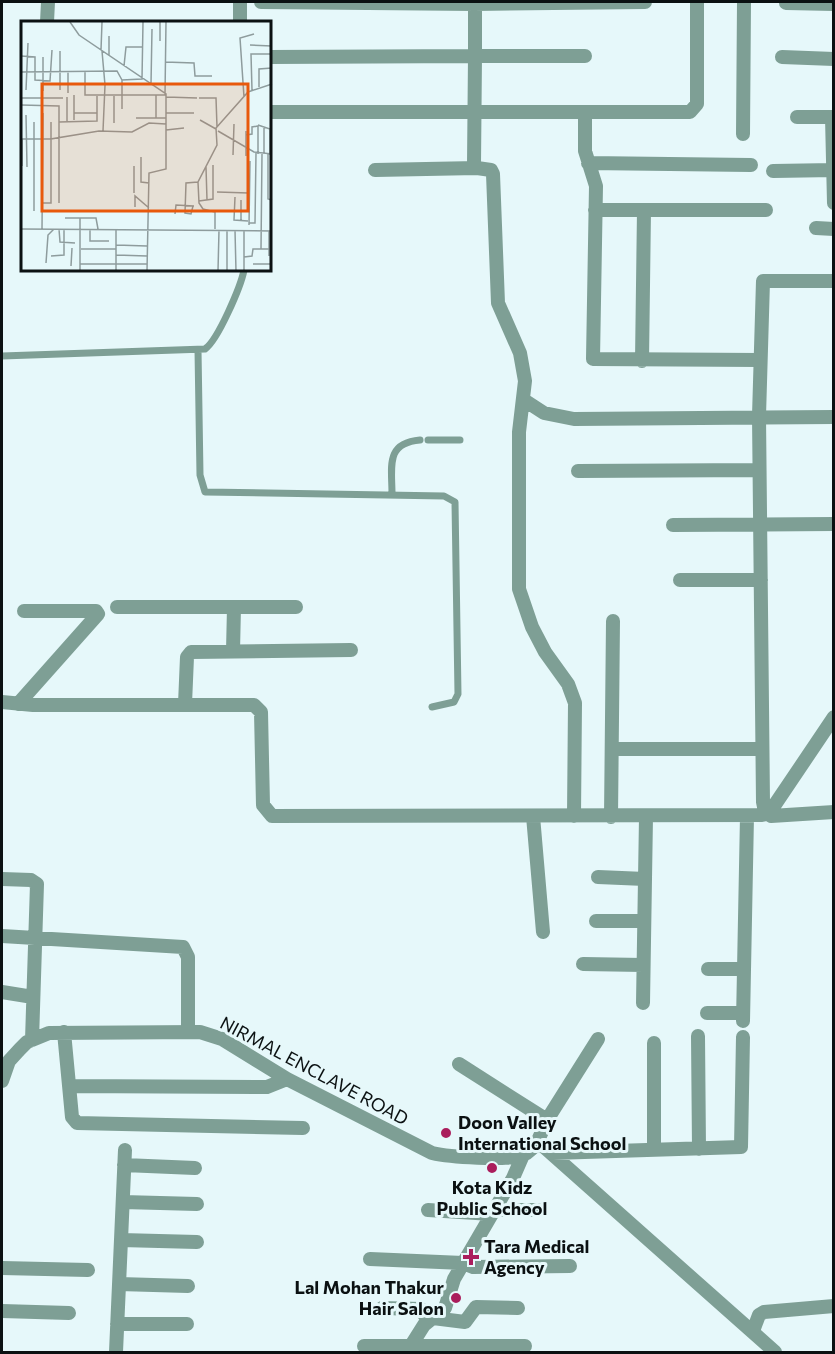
<svg xmlns="http://www.w3.org/2000/svg" width="835" height="1354" viewBox="0 0 835 1354" font-family="Commissioner,sans-serif">
  <style>
    .lines { fill: none; stroke-linecap: round; stroke-linejoin: round }
    .service { stroke: #7e9f95; stroke-width: 7 }
    .minor { stroke: #7e9f95; stroke-width: 14 }
    .poi-dot { fill: #aa1d5c; stroke: #e6f8fa; stroke-width: 2 }
    .labels { text-anchor: middle; stroke-width: 6; stroke-linejoin: round; paint-order: stroke }
    .street-label { font-size: 18px; fill: #0b1112; stroke: #e6f8fa }
    .poi-label { font-size: 18px; font-weight: bold; fill: #0b1112; stroke: #e6f8fa; text-anchor: start }
    .inset-road { fill: none; stroke: #8e9c9d; stroke-width: 1.5 }
    .view { fill: #e8590c; fill-opacity: 0.15; stroke: #e8590c; stroke-width: 3 }
    .inset-edge { fill: none; stroke: #0b1112; stroke-width: 3 }
  </style>
  <rect width="100%" height="100%" fill="#e6f8fa"/>
  <g class="lines">
    <path class="service" d="M 198,350 L 200,475 L 205,492 L 444,496 L 455,502 L 458,694 L 454,702 L 432,707
      M 2,356 L 205,349 C 218,340 241,286 244,270
      M 428,440 L 460,440
      M 392,494 C 392,467 385,443 420,440"/>
    <path class="minor" d="M 240,2 L 240,22
      M 261,2 L 475,4 L 645,2
      M 475,2 L 475,56 L 585,56
      M 786,3 L 834,4
      M 47,22 L 48,2
      M 270,57 L 475,56 L 474,164 L 477,168 L 491,170 L 493,174 L 498,303 L 520,353 L 525,381 L 519,432 L 519,589 L 532,627 L 545,652 L 568,684 L 575,703 L 574,816
      M 782,57 L 834,59
      M 270,112 L 690,112 L 697,104 L 697,2
      M 585,112 L 585,151 L 596,186 L 593,359 L 759,360
      M 797,117 L 834,117
      M 832,117 L 834,203
      M 743,134 L 744,2
      M 588,163 L 751,165
      M 375,170 L 477,168
      M 773,171 L 834,170
      M 595,210 L 766,210
      M 816,228 L 834,229
      M 834,281 L 763,281 L 759,416 L 763,802 L 765,812 L 771,816 L 834,812
      M 642,361 L 644,210
      M 524,400 L 544,413 L 574,419 L 834,417
      M 578,471 L 759,470
      M 673,525 L 834,524
      M 680,580 L 761,580
      M 117,607 L 296,607
      M 233,651 L 234,607
      M 2,702 L 33,705 L 254,705 L 261,712 L 263,805 L 272,816 L 762,815 L 767,814 L 774,806 L 834,717
      M 18,704 L 98,614 L 96,611 L 24,611
      M 185,704 L 187,657 L 191,652 L 351,650
      M 612,749 L 762,749
      M 533,816 L 543,932
      M 611,817 L 613,621
      M 598,877 L 645,879
      M 2,879 L 31,880 L 37,884 L 32,1040
      M 596,921 L 644,921
      M 2,936 L 183,947 L 188,957 L 188,1030
      M 583,964 L 643,965
      M 708,969 L 744,969
      M 2,992 L 33,997
      M 643,1003 L 646,817
      M 707,1013 L 743,1013
      M 743,1021 L 747,816
      M 64,1032 L 72,1117 L 77,1123 L 303,1128
      M 698,1036 L 699,1149
      M 654,1043 L 654,1150
      M 459,1064 L 547,1120
      M 2,1081 L 9,1061 L 20,1049 L 27,1042 L 49,1033 L 200,1032 L 222,1039 L 287,1079 L 432,1153 C 449,1157 506,1161 523,1155 C 532,1152 532,1143 543,1146 L 775,1352
      M 69,1086 L 267,1087 L 287,1079
      M 536,1145 L 547,1120 L 598,1039
      M 553,1153 L 741,1147 L 743,1037
      M 124,1165 L 195,1168
      M 123,1202 L 197,1204
      M 428,1210 L 492,1214
      M 494,1210 L 538,1210
      M 121,1240 L 197,1242
      M 370,1259 L 463,1263 L 473,1267 L 570,1266
      M 2,1268 L 88,1270
      M 119,1284 L 188,1286
      M 382,1308 L 421,1309 L 428,1321
      M 2,1311 L 69,1313
      M 433,1318 L 465,1322 L 476,1307 L 518,1308
      M 117,1324 L 187,1324
      M 753,1331 L 759,1315 L 764,1312 L 834,1306
      M 364,1346 L 525,1346
      M 116,1352 L 125,1150
      M 407,1352 L 424,1325 L 445,1308 L 454,1279 L 513,1178 L 523,1155"/>
  </g>
  <g class="poi-dot">
    <circle cx="446" cy="1133" r="6"/>
    <circle cx="492" cy="1168" r="6"/>
    <path d="M468 1248h6v6h6v6h-6v6h-6v-6h-6v-6h6z"/>
    <circle cx="456" cy="1298" r="6"/>
  </g>
  <g class="labels">
    <g class="street-label">
      <text transform="translate(314 1071) rotate(28)" y="6">NIRMAL ENCLAVE ROAD</text>
    </g>
    <g class="poi-label">
      <text x="458" y="1129">Doon Valley<tspan x="458" dy="21">International School</tspan></text>
      <text x="492" y="1194" text-anchor="middle">Kota Kidz<tspan x="492" dy="21">Public School</tspan></text>
      <text x="484" y="1253">Tara Medical<tspan x="484" dy="21">Agency</tspan></text>
      <text x="444" y="1294" text-anchor="end">Lal Mohan Thakur<tspan x="444" dy="21">Hair Salon</tspan></text>
    </g>
  </g>
  <g transform="translate(21 21)">
    <rect width="250" height="250" fill="#e6f8fa"/>
    <path class="inset-road" d="M 49,1 L 58,14 L 145,73 L 145,148 L 128,152 L 126,250M 139,1 L 139,20M 88,15 L 88,35M 229,24 L 251,25M 80,29 L 81,1M 39,30 L 39,69M 81,30 L 84,64 L 82,110M 0,35 L 14,36 L 14,59 L 29,60 L 31,29M 144,41 L 173,42 L 174,55 L 191,55M 103,45 L 105,26 L 122,26M 0,51 L 96,50 L 101,59 L 121,58 L 122,1M 47,51 L 47,72M 64,51 L 64,74 L 144,74 L 145,1M 101,59 L 101,88M 130,63 L 131,8M 238,66 L 238,48 L 251,47M 5,69 L 7,22M 231,69 L 230,33 L 251,33M 22,70 L 22,36M 53,74 L 53,99M 135,74 L 135,97M 93,75 L 93,102M 145,76 L 176,77M 223,76 L 219,17 L 233,13M 0,77 L 42,77M 178,77 L 195,77 L 196,106M 0,84 L 38,85 L 38,182M 53,92 L 76,92M 145,92 L 173,92M 5,94 L 6,146M 115,97 L 145,97M 179,99 L 195,108M 46,100 L 46,76M 38,101 L 76,100 L 76,75M 237,104 L 249,108 L 249,133M 145,109 L 163,107M 197,110 L 233,131 L 251,133M 225,110 L 225,135M 225,114 L 231,113 L 231,106 L 237,105 L 237,133M 0,118 L 30,118 L 30,101M 243,133 L 243,106M 247,133 L 247,178 L 251,179M 212,134 L 213,103M 120,136 L 120,161 L 128,162M 1,145 L 1,118M 113,145 L 113,172M 185,146 L 186,179M 196,171 L 228,172M 214,176 L 213,199 L 227,200M 178,180 L 192,178 L 192,144M 21,182 L 30,182 L 30,118 L 78,110 L 111,111 L 128,102 L 145,103M 172,185 L 170,193 L 164,192 L 165,162 L 177,161M 114,186 L 114,175 L 128,187M 13,190 L 13,101M 154,193 L 155,184 L 173,185M 44,197 L 75,197 L 77,208M 59,197 L 59,250M 220,200 L 220,179M 228,202 L 234,202 L 235,132M 228,204 L 229,140M 0,208 L 251,210M 21,208 L 22,92M 38,208 L 39,221 L 54,222M 69,208 L 69,220 L 88,220M 194,208 L 194,191 L 182,188 L 178,182 L 177,161 L 196,124 L 195,107 L 227,71 L 251,63M 214,209 L 215,250M 248,210 L 248,235M 95,224 L 126,225M 60,228 L 95,228M 240,228 L 241,133M 95,234 L 126,235M 30,235 L 43,234 L 43,208M 223,236 L 231,235 L 232,228 L 248,228M 25,242 L 27,214 L 33,208M 59,243 L 126,243M 232,243 L 251,243M 50,245 L 51,227M 95,250 L 95,208M 197,250 L 198,209M 206,250 L 206,209M 223,250 L 223,210"/>
    <path class="view" d="M 21,63 L 227,63 L 227,190 L 21,190 Z"/>
    <rect width="250" height="250" class="inset-edge"/>
  </g>
  <rect width="835" height="1354" fill="none" stroke="#0b1112" stroke-width="6"/>
</svg>
